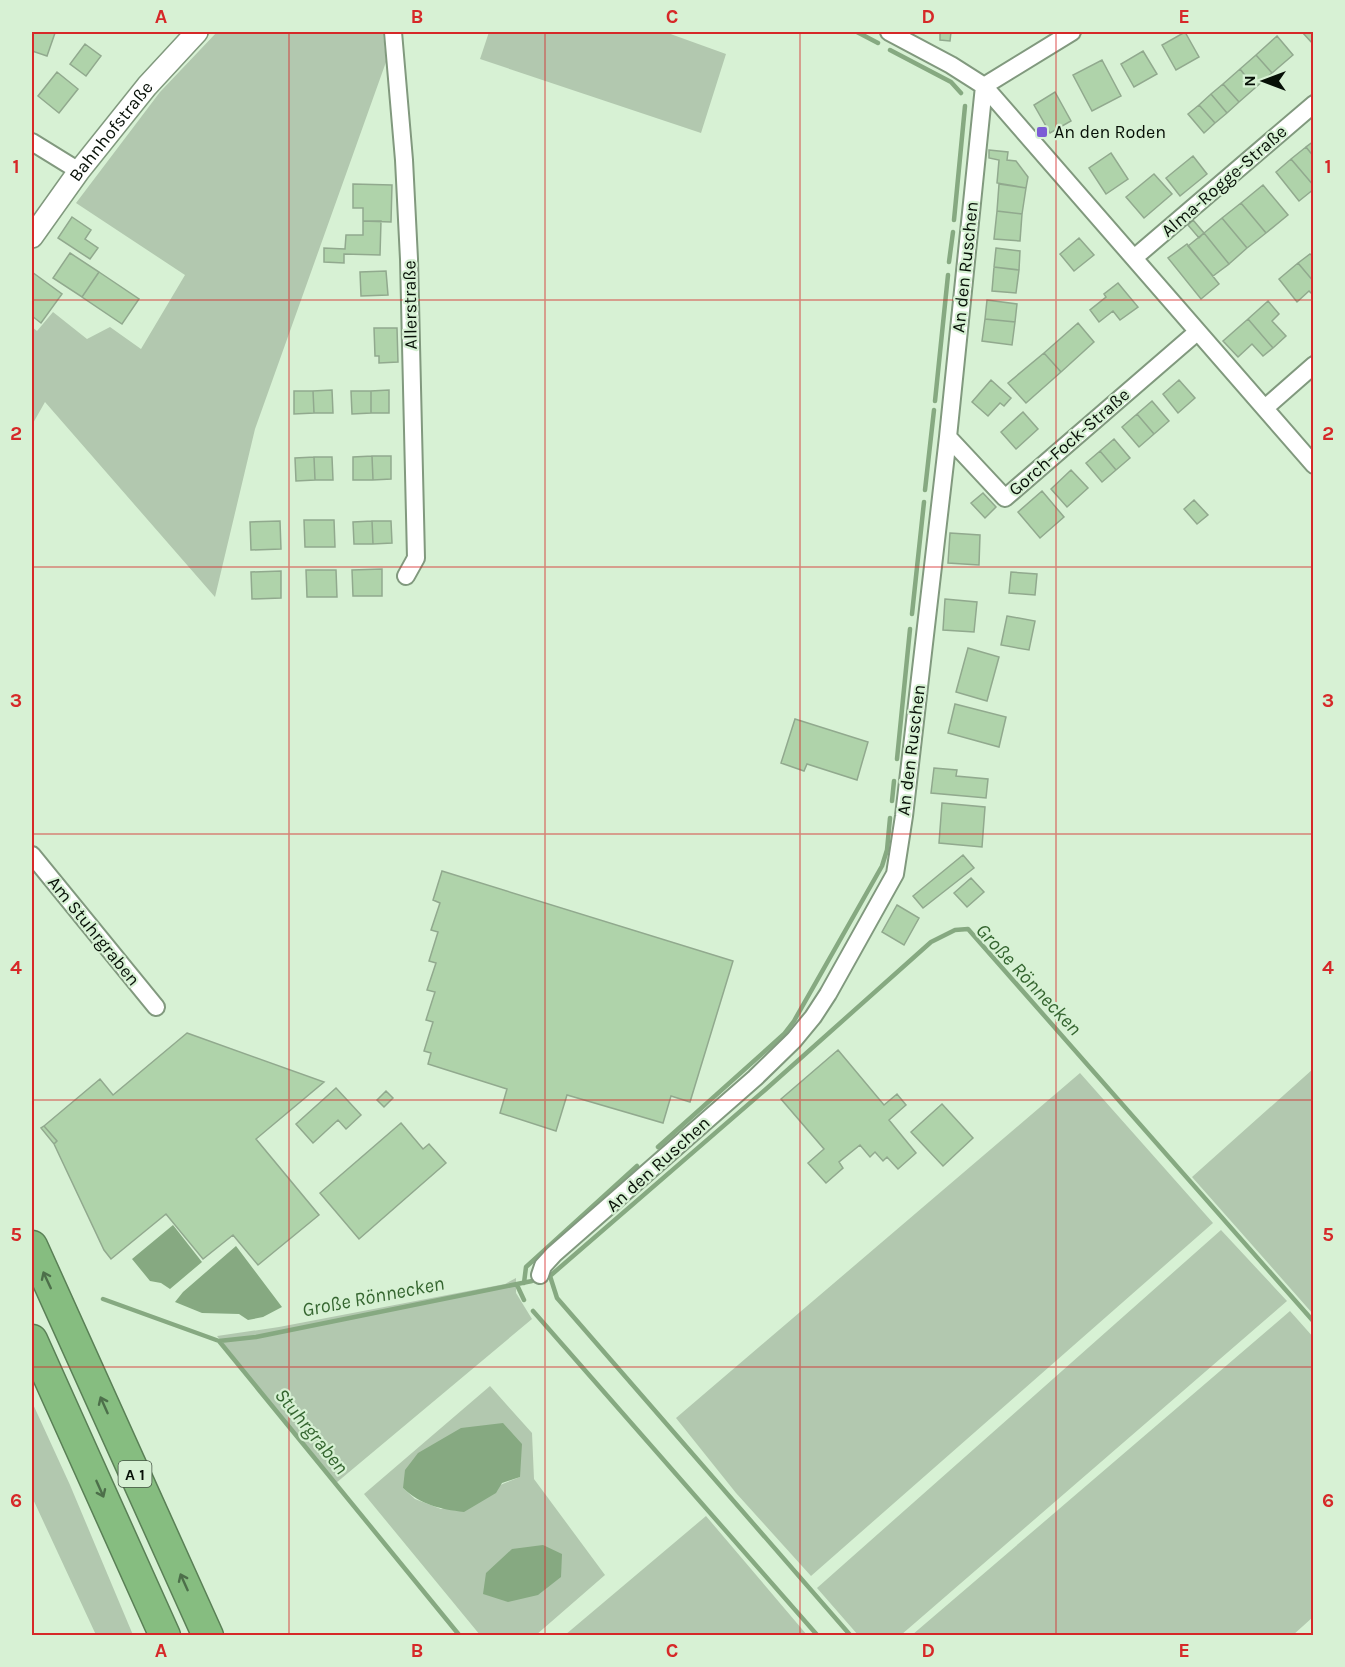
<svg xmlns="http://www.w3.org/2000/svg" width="1345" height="1667" viewBox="0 0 1345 1667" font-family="Karla,sans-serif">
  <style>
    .green { fill: #b2c8af; fill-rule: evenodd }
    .water { fill: #86a981 }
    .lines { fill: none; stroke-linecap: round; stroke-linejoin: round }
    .stream { stroke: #86a981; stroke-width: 4.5 }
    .building { fill: #afd3aa; stroke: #91a98e; stroke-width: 1.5 }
    .minor-casing { stroke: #81997e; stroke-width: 20 }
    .tertiary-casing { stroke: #81997e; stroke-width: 24 }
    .motorway-casing { stroke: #5a8056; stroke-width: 33 }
    .minor { stroke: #fff; stroke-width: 16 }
    .tertiary { stroke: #fff; stroke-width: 21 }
    .motorway { stroke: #86bd80; stroke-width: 30 }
    .oneway { stroke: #4d6f4a }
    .grid { fill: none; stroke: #d62828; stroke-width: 1.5; stroke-opacity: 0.55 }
    .poi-dot { fill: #7b5bd5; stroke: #d7f1d4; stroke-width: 2 }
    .labels { text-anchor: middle; stroke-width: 4.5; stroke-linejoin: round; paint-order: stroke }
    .shield { fill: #d7f1d4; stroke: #455444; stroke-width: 1.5 }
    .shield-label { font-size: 16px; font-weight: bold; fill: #071007 }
    .street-label { font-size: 18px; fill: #071007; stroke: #d7f1d4 }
    .poi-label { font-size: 18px; fill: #071007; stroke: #d7f1d4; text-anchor: start }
    .water-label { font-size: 20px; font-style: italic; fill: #34652f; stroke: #d7f1d4 }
    .neatline { fill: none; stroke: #d62828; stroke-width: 2 }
    .grid-label { font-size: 20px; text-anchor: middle; font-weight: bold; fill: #d62828 }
  </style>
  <rect width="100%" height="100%" fill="#d7f1d4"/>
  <path class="green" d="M 217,32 L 383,32 L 386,62 L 255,429 L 215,597 L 45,402 L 32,425 L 32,327 L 37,331 L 53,312 L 87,339 L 110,327 L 141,349 L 185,275 L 76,203 L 160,92 Z
    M 489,32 L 665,32 L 726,54 L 701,133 L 480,59 Z
    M 1313,1069 L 1313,1314 L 1192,1177 Z
    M 1080,1073 L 1213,1223 L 811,1576 L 736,1493 L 676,1418 Z
    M 1221,1230 L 1287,1301 L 901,1635 L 858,1635 L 817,1588 Z
    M 516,1278 L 516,1293 L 532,1319 L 336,1483 L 217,1336 L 279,1327 L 505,1284 Z
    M 1290,1311 L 1314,1338 L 1313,1617 L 1293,1635 L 912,1635 Z
    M 490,1386 L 532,1433 L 534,1479 L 605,1575 L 536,1635 L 480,1635 L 364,1494 ZM 520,1477 L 441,1509 L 415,1499 L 403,1488 Z
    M 32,1402 L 70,1485 L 133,1635 L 96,1635 L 32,1497 Z
    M 706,1516 L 807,1635 L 565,1635 Z"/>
  <path class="water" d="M 173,1225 L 202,1262 L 170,1289 L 161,1283 L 150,1281 L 132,1259 Z
    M 236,1246 L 282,1307 L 263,1317 L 248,1320 L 239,1314 L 202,1313 L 175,1302 L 183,1292 Z
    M 503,1423 L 522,1444 L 520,1477 L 502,1483 L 496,1493 L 464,1512 C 440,1509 421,1505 403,1488 L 405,1470 L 418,1453 L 461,1428 Z
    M 543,1545 L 562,1554 L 561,1577 L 538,1595 L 508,1602 L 483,1594 L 486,1573 L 512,1549 Z"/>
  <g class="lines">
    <path class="stream" d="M 857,32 L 878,43
      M 890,50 L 951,82 L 961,93
      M 954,220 L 965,106
      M 949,262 L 953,232
      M 935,401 L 948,275
      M 925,490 L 934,410
      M 912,614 L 924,502
      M 897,759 L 910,629
      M 892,801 L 894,781
      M 658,1147 L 784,1034 L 794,1021 L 882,866 L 887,850 L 890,818
      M 550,1276 L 557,1298 L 851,1636
      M 547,1277 L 550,1276 L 765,1090 L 931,942 L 955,930 L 968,929 L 1314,1322
      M 524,1283 L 526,1267 L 637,1166
      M 517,1285 L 524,1300
      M 103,1299 L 219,1341 L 460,1636
      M 533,1311 L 818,1636
      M 219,1341 L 256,1337 L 532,1281"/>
  </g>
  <path class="building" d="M 32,32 L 55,33 L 47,56 L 32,51 Z
    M 940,32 L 951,32 L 950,41 L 940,40 Z
    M 1185,32 L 1199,57 L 1176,70 L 1162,45 Z
    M 1302,32 L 1314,32 L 1314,45 Z
    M 1277,36 L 1293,55 L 1272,73 L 1256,55 Z
    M 85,44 L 101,56 L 86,76 L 70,64 Z
    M 1143,51 L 1157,74 L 1134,87 L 1121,64 Z
    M 1256,55 L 1272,73 L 1255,88 L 1240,69 Z
    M 1102,60 L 1121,96 L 1092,111 L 1073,75 Z
    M 1240,69 L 1255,88 L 1239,102 L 1223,84 Z
    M 57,72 L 78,89 L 59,113 L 38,96 Z
    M 1223,84 L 1239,102 L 1227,113 L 1211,94 Z
    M 1055,92 L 1071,121 L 1050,133 L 1034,105 Z
    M 1211,94 L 1227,113 L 1215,123 L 1199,105 Z
    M 1199,105 L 1215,123 L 1204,133 L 1188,114 Z
    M 1314,141 L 1314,157 L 1306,147 Z
    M 1306,147 L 1314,157 L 1314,186 L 1291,159 Z
    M 989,150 L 1008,152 L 1007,160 L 1016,161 L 1028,177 L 1026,188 L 997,183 L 999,160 L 989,158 Z
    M 1111,153 L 1128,179 L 1106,194 L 1089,168 Z
    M 1193,156 L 1207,174 L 1180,196 L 1166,178 Z
    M 1291,159 L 1314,186 L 1314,189 L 1299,201 L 1276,172 Z
    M 1154,174 L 1172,194 L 1144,218 L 1126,197 Z
    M 353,184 L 392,185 L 391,222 L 363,221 L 363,208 L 353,208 Z
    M 999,184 L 1026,188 L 1022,214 L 997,211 Z
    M 1263,185 L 1288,215 L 1266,233 L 1241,203 Z
    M 1241,203 L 1266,233 L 1247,248 L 1222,218 Z
    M 997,211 L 1022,214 L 1020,241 L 994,239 Z
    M 72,217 L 91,230 L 85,239 L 98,248 L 90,259 L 58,238 Z
    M 1222,218 L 1247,248 L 1229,264 L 1204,233 Z
    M 1193,220 L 1204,233 L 1199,238 L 1188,225 Z
    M 363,221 L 381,221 L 380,255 L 344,254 L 344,263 L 324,262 L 324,248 L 345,249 L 346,235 L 363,235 Z
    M 1204,233 L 1229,264 L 1213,276 L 1188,246 Z
    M 1079,238 L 1094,255 L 1074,271 L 1060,254 Z
    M 1187,244 L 1219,284 L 1201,299 L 1168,258 Z
    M 996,248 L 1020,251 L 1019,270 L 994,267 Z
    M 70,253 L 99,272 L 82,297 L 53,278 Z
    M 1310,254 L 1314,257 L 1314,282 L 1298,263 Z
    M 1298,263 L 1314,282 L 1314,296 L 1309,291 L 1297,302 L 1279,279 Z
    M 994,267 L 1019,270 L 1016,293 L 992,291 Z
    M 386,271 L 388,295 L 361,296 L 360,272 Z
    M 32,272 L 62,294 L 41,323 L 32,316 Z
    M 99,272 L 139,299 L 122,324 L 82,297 Z
    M 1118,283 L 1138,307 L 1120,320 L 1113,311 L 1099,322 L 1090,310 L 1106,297 L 1104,294 Z
    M 987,300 L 1017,304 L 1015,322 L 985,319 Z
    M 1268,301 L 1279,314 L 1272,321 L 1286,336 L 1273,348 L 1248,319 Z
    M 985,319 L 1015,322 L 1012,345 L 982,341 Z
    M 1248,319 L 1273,348 L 1263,356 L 1252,344 L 1238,357 L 1223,341 Z
    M 1078,323 L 1094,342 L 1061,372 L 1044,353 Z
    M 374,328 L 397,328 L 398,362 L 379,363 L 379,356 L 375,356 Z
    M 1044,353 L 1061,372 L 1026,403 L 1008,383 Z
    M 991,380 L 1011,398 L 1004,406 L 1000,403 L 988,416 L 972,402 Z
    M 1179,380 L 1195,398 L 1178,413 L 1163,394 Z
    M 332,390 L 333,413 L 314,413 L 313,391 Z
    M 389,390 L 389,413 L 371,413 L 371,391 Z
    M 294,391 L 313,391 L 314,413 L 294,414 Z
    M 351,391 L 371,391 L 371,413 L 352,414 Z
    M 1152,401 L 1169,421 L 1154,434 L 1137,414 Z
    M 1023,412 L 1038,429 L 1016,449 L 1001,432 Z
    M 1137,414 L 1154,434 L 1139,447 L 1122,427 Z
    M 1114,439 L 1130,458 L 1116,470 L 1100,451 Z
    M 1100,451 L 1116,470 L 1102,482 L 1086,463 Z
    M 372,456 L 391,456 L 391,479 L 373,480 Z
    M 372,456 L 373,480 L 353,480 L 353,457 Z
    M 314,457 L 332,457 L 333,480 L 315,480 Z
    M 314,457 L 315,480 L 296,481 L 295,458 Z
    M 1071,470 L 1088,488 L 1067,507 L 1051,489 Z
    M 1042,491 L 1064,517 L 1040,538 L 1018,512 Z
    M 983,493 L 996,507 L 985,518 L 971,503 Z
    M 1194,500 L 1208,515 L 1197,524 L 1184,509 Z
    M 304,520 L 334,520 L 335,547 L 305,547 Z
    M 280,521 L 281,549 L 251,550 L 250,522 Z
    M 372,521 L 391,521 L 392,543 L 373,544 Z
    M 372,521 L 373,544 L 354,544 L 353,522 Z
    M 950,533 L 980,535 L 979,565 L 948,563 Z
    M 382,569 L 382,596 L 353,596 L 352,570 Z
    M 306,570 L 336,570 L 337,597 L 307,597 Z
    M 281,571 L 281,598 L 252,599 L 251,572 Z
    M 1011,572 L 1037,574 L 1035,595 L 1009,593 Z
    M 945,599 L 977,602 L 974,632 L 943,630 Z
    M 1007,616 L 1035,621 L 1029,650 L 1001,645 Z
    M 968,648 L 999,657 L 987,701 L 956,692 Z
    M 955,704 L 1006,717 L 999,747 L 948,733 Z
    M 795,719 L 868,742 L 857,780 L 807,764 L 804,771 L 781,763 Z
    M 934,768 L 957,770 L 956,776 L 988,779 L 986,798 L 931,793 Z
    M 942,803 L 985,807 L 982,847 L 939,843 Z
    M 963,855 L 974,868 L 923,908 L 913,896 Z
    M 442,871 L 733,961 L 690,1102 L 671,1096 L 663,1123 L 567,1095 L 556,1131 L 500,1113 L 507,1089 L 428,1064 L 431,1053 L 424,1051 L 433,1022 L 426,1020 L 435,992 L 427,990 L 436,963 L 429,961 L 438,932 L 431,930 L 440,903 L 433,900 Z
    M 971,878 L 984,892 L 967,907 L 954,893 Z
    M 897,905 L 919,918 L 904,945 L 882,932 Z
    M 187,1033 L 324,1082 L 256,1139 L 319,1215 L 258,1265 L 233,1235 L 203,1259 L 166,1214 L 111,1259 L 104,1250 L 54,1144 L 57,1141 L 44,1126 L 100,1079 L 113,1095 Z
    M 838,1050 L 884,1105 L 897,1094 L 906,1105 L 889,1120 L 916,1153 L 898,1169 L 887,1157 L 883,1161 L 875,1152 L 870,1157 L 860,1145 L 839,1162 L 843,1168 L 826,1183 L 808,1163 L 824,1149 L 781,1099 Z
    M 336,1088 L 361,1115 L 346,1129 L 338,1120 L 313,1143 L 296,1124 Z
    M 386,1091 L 393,1098 L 384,1107 L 377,1100 Z
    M 942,1104 L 973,1138 L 943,1166 L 911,1132 Z
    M 401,1123 L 423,1149 L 429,1144 L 446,1163 L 359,1239 L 320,1193 Z
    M 44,1126 L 57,1141 L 54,1144 L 41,1128 Z"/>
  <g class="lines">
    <g class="minor-casing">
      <path id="minor" d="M 393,32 L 404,160 L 409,259 L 416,558 L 406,576
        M 889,32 L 951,65 L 984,86 L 1314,465
        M 984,86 L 1072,32
        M 32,142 L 79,171
        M 1134,258 L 1314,104
        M 1265,408 L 1314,365
        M 948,437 L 1005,498 L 1197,332
        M 32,855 L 156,1007
        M 540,1275 L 543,1266 L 554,1254 L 755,1078 L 794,1040 L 813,1017 L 828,994 L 895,874 L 904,816 L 948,437 L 984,86"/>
    </g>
    <g class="tertiary-casing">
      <g id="tertiary">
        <path id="s1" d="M 32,237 L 79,171 L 147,86 L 197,32"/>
      </g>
    </g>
    <g class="motorway-casing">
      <path id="motorway" d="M 32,1246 L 208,1636
        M 32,1340 L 165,1636"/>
    </g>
    <use href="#minor" class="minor"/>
    <use href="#tertiary" class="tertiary"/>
    <use href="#motorway" class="motorway"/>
  </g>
  <defs><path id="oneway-shaft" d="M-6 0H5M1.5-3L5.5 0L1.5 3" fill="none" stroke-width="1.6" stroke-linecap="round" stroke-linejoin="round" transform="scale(1.5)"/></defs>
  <g class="oneway">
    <use href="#oneway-shaft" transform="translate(47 1280) rotate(-115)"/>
    <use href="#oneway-shaft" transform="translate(104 1405) rotate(-114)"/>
    <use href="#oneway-shaft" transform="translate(100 1489) rotate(66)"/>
    <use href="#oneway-shaft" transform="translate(184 1582) rotate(-114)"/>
  </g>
  <path class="grid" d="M 289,32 L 289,1636M 545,32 L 545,1636M 800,32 L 800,1636M 1056,32 L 1056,1636M 32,300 L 1314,300M 32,567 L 1314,567M 32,834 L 1314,834M 32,1100 L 1314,1100M 32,1367 L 1314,1367"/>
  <rect class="poi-dot" x="1036" y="126" width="12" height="12" rx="3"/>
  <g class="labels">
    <rect class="shield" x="118.5" y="1461" width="33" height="26" rx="4.5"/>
    <g class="shield-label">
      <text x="135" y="1480">A 1</text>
    </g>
    <g class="street-label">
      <text dy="6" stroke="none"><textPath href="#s1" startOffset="132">Bahnhofstraße</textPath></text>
      <text transform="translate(1224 181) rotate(-41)" y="6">Alma-Rogge-Straße</text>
      <text transform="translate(965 267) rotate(-84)" y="6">An den Ruschen</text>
      <text transform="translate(410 305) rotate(-91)" y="6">Allerstraße</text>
      <text transform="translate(1069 442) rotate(-41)" y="6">Gorch-Fock-Straße</text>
      <text transform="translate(911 750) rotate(-83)" y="6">An den Ruschen</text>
      <text transform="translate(94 931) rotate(51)" y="6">Am Stuhrgraben</text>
      <text transform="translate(658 1164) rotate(-42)" y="6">An den Ruschen</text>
    </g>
    <g class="poi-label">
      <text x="1054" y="138">An den Roden</text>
    </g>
    <g class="water-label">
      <text transform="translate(1029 979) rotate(47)" y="7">Große Rönnecken</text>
      <text transform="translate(373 1296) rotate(-11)" y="7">Große Rönnecken</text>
      <text transform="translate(312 1431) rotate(51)" y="7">Stuhrgraben</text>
    </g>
  </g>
  <rect width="1345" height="1667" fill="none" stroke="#d7f1d4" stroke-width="66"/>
  <g transform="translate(1264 81) rotate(270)" stroke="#d7f1d4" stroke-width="4.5" paint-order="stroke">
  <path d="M0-4.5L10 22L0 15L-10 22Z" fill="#071007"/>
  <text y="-9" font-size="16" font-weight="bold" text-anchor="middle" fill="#071007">N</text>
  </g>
  <rect x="33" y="33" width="1279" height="1601" class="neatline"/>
  <g class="grid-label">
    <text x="161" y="23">A</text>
    <text x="417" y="23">B</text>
    <text x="672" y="23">C</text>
    <text x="928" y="23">D</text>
    <text x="1184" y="23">E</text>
    <text x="16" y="173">1</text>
    <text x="1328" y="173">1</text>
    <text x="16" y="440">2</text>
    <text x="1328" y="440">2</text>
    <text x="16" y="707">3</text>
    <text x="1328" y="707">3</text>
    <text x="16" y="974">4</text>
    <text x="1328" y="974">4</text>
    <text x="16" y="1241">5</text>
    <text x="1328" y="1241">5</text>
    <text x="16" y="1507">6</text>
    <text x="1328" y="1507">6</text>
    <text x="161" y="1657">A</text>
    <text x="417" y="1657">B</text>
    <text x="672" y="1657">C</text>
    <text x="928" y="1657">D</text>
    <text x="1184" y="1657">E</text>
  </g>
</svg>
